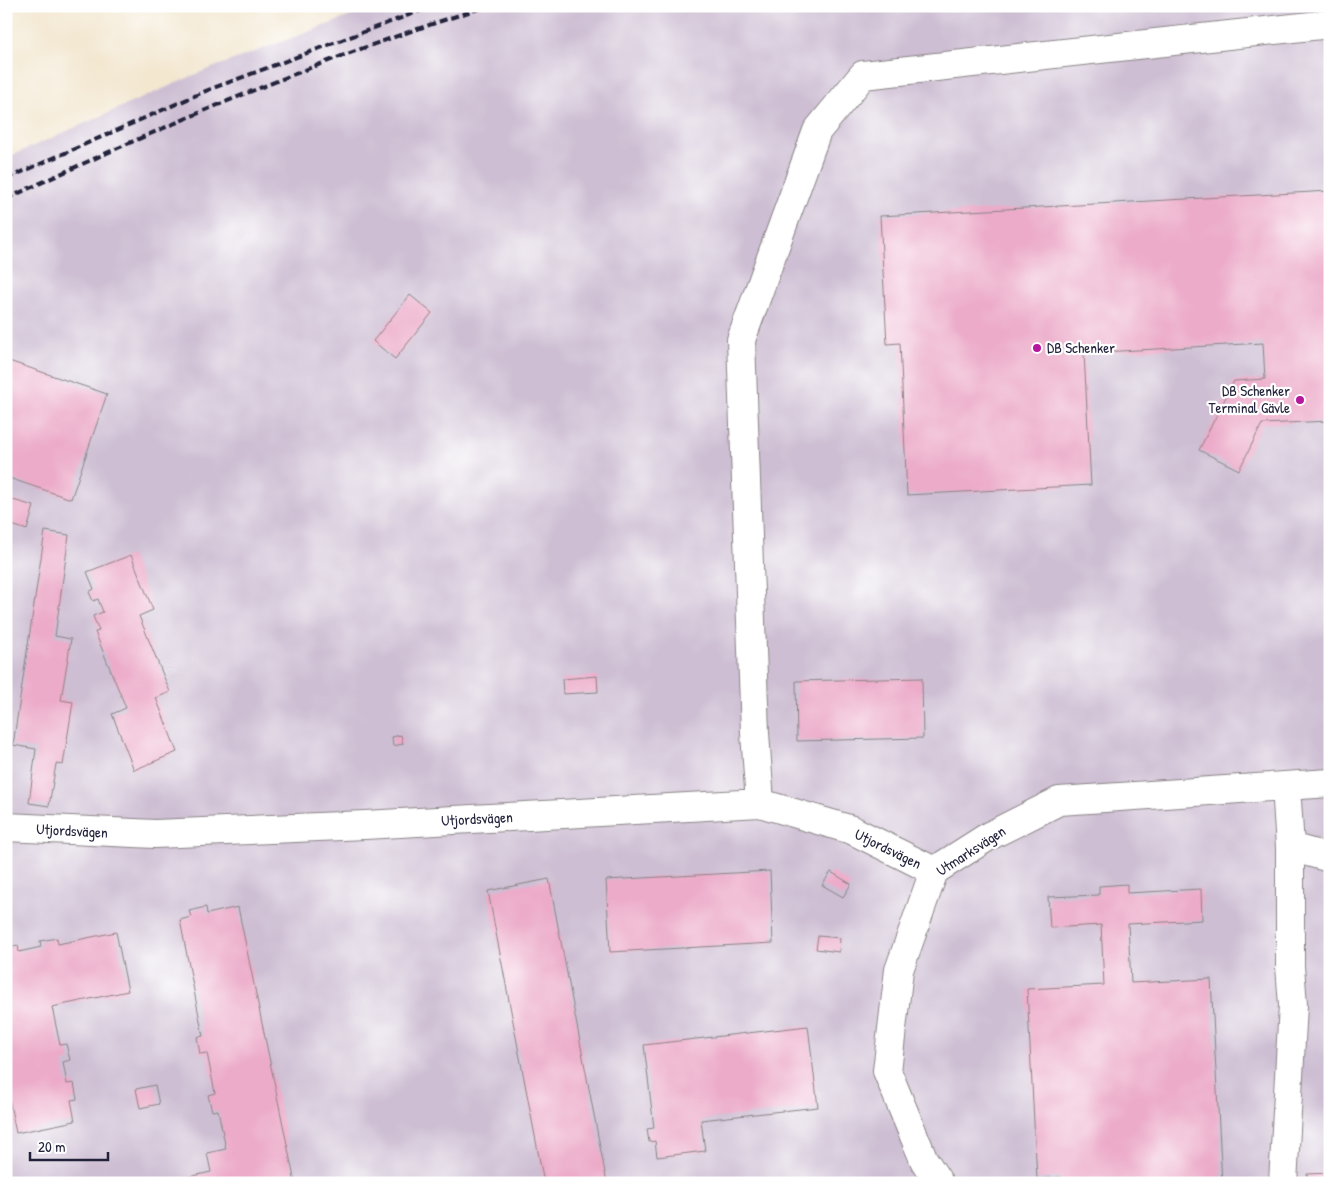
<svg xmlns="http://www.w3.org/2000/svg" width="1336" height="1189" viewBox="0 0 1336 1189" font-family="'Patrick Hand',sans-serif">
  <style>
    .industrial { fill: #cdbed3 }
    .building { fill: #ecabc9 }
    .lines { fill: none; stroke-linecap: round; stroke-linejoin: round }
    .minor-casing { stroke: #8a8486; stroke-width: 30 }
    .minor { stroke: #fff; stroke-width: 28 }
    .rail { stroke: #22223b; stroke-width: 4; stroke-dasharray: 8 4; stroke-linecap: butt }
    .poi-dot { fill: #b5179e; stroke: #fff; stroke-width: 2 }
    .labels { text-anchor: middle; stroke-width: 4.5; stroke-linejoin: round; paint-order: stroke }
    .poi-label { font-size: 15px; fill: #22223b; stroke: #fff; text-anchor: start }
    .street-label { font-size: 15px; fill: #22223b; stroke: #fff }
  </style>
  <rect width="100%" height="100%" fill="#fff"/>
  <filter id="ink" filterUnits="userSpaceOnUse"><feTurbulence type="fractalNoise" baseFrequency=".02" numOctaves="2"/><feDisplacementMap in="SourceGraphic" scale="10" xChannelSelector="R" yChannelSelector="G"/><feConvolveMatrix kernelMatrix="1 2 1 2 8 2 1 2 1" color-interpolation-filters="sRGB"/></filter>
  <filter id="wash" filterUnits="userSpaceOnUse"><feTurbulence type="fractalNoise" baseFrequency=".0096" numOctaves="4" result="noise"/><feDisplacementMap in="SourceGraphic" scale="20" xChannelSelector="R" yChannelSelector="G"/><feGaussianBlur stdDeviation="1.12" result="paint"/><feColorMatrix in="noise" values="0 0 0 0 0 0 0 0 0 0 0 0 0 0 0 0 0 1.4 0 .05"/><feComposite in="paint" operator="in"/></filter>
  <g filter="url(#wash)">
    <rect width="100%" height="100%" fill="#f3e7d0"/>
    <path class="industrial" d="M 377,6 L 1330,6 L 1330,1183 L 6,1183 L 6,158 L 201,72 Z"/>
    <g id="blocks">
      <path class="building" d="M 1330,191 L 1330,340 L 1327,340 L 1330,421 L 1262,424 L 1239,470 L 1199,450 L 1234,381 L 1265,379 L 1263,343 L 1084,353 L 1091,485 L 907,495 L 900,343 L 887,344 L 880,216 Z
        M 410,295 L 432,313 L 395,359 L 373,341 Z
        M 6,360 L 107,394 L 71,499 L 6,477 Z
        M 6,498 L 34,506 L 27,530 L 6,523 Z
        M 45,531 L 69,535 L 55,636 L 71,639 L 61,700 L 73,702 L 63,765 L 56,764 L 49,806 L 29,803 L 36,749 L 13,745 Z
        M 131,555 L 153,610 L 139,616 L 170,692 L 156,698 L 177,752 L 134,770 L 112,714 L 126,708 L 95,632 L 99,631 L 93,616 L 103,612 L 98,599 L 93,601 L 89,592 L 94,589 L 87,572 Z
        M 597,676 L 598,692 L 563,694 L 562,679 Z
        M 922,678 L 923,738 L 797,741 L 796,681 Z
        M 401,735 L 403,744 L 393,746 L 392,737 Z
        M 770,871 L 773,943 L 610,952 L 606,880 Z
        M 831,872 L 851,884 L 843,897 L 822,885 Z
        M 549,879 L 607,1183 L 544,1183 L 488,891 Z
        M 1127,884 L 1127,893 L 1201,889 L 1202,920 L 1128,924 L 1131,983 L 1211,979 L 1222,1183 L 1061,1183 L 1061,1177 L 1037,1179 L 1027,989 L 1104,985 L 1101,925 L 1050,928 L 1048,897 L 1099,895 L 1099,886 Z
        M 206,907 L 207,914 L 238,907 L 295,1183 L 161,1183 L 211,1172 L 207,1153 L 226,1149 L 218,1110 L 212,1111 L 208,1095 L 215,1093 L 207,1053 L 200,1054 L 197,1037 L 203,1036 L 180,920 L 191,917 L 189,911 Z
        M 116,932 L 128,991 L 52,1007 L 60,1045 L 66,1044 L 70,1060 L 63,1062 L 67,1084 L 74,1083 L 77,1099 L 71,1100 L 75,1121 L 16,1133 L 6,1084 L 6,948 L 18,945 L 19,952 L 41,947 L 40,941 L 57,938 L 58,944 Z
        M 818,936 L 840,938 L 839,952 L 816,949 Z
        M 808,1026 L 818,1107 L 701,1120 L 705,1151 L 657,1157 L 655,1141 L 649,1142 L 647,1129 L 654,1128 L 644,1045 Z
        M 155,1085 L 159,1104 L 140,1108 L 136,1089 Z
        M 1330,1173 L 1330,1183 L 1308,1183 L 1307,1174 Z"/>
    </g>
  </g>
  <g filter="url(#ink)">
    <use href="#blocks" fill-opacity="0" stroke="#8a8486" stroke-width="1"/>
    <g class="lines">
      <g class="minor-casing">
        <path id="minor" d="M 1286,786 L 1290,847 L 1330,858
          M 760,803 L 755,733 L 741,340 L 817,131 L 863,75 L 1330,24
          M 6,827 L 155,834 L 365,825 L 760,803 L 852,830 L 934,871
          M 939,1183 L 924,1160 L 887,1071 L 899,970 L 934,871 L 989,836 L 1059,801 L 1330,783
          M 1283,1183 L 1293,1005 L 1290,966 L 1290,847"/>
      </g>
      <use href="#minor" class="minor"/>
      <path class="rail" d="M 6,179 L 208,90 L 433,6
        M 6,199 C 163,126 323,57 488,6"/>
    </g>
  </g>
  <g class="poi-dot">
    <circle cx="1037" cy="348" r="5"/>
    <circle cx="1300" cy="400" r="5"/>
  </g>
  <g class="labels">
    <g class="poi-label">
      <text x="1047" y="353">DB Schenker</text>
      <text x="1290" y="396" text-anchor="end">DB Schenker<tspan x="1290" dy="17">Terminal Gävle</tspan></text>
    </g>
    <g class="street-label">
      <text transform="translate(477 819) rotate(-3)" y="5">Utjordsvägen</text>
      <text transform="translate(72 831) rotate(3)" y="5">Utjordsvägen</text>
      <text transform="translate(888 849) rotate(26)" y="5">Utjordsvägen</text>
      <text transform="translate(971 851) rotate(-33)" y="5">Utmarksvägen</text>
    </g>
  </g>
  <rect width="1336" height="1189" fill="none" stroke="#fff" stroke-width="25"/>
  <path d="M30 1152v8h78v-8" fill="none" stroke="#22223b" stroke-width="2.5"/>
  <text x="38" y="1152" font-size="15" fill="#22223b" stroke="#ffffff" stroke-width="4" paint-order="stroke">20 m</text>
</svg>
